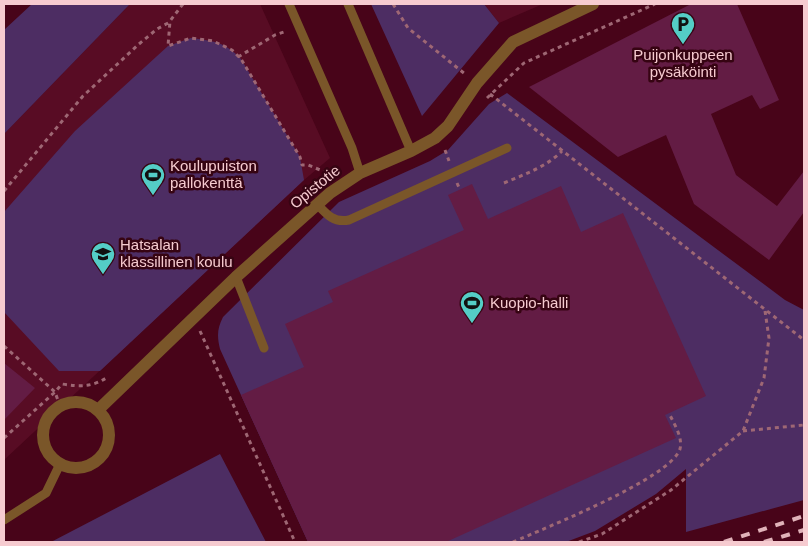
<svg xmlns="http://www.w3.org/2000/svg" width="808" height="546" viewBox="0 0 808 546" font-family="Arial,sans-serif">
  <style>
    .built { fill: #580c24 }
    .green { fill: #4d2d63 }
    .building { fill: #631c44 }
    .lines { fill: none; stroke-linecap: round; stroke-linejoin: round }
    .path { stroke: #9e6774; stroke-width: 3; stroke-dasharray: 4 4; stroke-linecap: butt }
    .lane { stroke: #7a5629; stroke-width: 9 }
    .street { stroke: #7a5629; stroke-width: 12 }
    .rail { stroke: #e0b2b9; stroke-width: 4; stroke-dasharray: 9 9; stroke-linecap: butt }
    .labels { text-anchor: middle; stroke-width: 5; stroke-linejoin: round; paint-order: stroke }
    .poi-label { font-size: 15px; fill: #f6cbd0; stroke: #360412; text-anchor: start }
    .street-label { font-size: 15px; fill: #f6cbd0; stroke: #360412 }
  </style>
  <rect width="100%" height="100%" fill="#480419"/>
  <path class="built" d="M 130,4 L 260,4 L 330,158 L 304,180 L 4,460 L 4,134 Z
    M 484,4 L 543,4 L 499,23 Z"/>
  <path class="green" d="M 32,4 L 130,4 L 4,134 L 4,30 Z
    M 371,4 L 484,4 L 499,23 L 422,116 Z
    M 191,38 C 214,41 225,42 241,59 L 300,157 L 304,180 L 100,371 L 59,371 L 4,312 L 4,212 L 75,131 L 168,46 Z
    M 507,93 L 785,300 L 804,310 L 804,500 L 686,532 L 686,469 L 656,494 L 595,531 L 566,542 L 308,542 L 220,349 C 217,336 217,329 223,317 L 339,202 L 430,161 L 448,150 L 489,104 Z
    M 220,454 L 266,542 L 51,542 Z"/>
  <path class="building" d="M 691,4 L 737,4 L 779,100 L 760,109 L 752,95 L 711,114 L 736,175 L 777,206 L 804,171 L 804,212 L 769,260 L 694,204 L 666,135 L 618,157 L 529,87 Z
    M 472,184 L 488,219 L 561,186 L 581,232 L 623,213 L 706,396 L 665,415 L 676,438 L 446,542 L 308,542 L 241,395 L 304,367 L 285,324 L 333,302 L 328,291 L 464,230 L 448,195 Z
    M 4,363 L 35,388 L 4,420 Z"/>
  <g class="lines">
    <path class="path" d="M 183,4 L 170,21 L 168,46 L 191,38 L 213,41 L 232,50 L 241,59 L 300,157 L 302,165 L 308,165 L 330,174
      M 393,4 L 408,28 L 465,74
      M 238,57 L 275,35 L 287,31
      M 490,94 L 804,340
      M 487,98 L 524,63 L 655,4
      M 445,150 L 449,161
      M 457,183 L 460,190
      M 504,183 C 525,174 546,167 562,151
      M 4,191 L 83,96 L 139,44 L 157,29 L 170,22
      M 200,331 L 295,542
      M 4,346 L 55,392 L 60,406
      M 743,431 L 804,425
      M 4,438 L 55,392 L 62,384 C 81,387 92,387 108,377
      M 513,542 C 545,528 671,478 680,449 C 683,437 674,424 669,413
      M 579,542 L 602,534 L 671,490 L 743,431 L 764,378 L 769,338 L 765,311"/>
    <path class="lane" d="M 289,4 L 352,148 L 360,173
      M 348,4 L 411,151
      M 317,204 C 327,215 334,223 349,220 L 507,148
      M 236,277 L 264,348
      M 4,520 L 46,493 L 60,464"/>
    <path class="street" d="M43 435a33 33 0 1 1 66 0a33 33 0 1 1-66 0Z
      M 98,410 L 236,277 L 330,193 L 360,173 L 411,151 L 435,138 L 448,126 L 477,83 L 513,42 L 593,4"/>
    <path class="rail" d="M 724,542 L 804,516
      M 764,542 L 804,530"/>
  </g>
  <defs>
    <g id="parking-pin" transform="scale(1.25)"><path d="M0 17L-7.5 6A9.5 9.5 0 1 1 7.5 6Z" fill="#54cdc6" stroke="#360412"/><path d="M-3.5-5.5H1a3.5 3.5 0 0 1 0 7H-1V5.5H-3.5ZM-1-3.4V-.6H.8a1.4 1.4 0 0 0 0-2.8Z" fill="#111"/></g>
    <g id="stadium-pin" transform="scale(1.25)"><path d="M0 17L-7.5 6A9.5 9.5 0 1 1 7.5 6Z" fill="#54cdc6" stroke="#360412"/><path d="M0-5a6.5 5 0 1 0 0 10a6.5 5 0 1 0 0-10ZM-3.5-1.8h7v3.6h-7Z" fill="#111"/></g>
    <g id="school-pin" transform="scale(1.25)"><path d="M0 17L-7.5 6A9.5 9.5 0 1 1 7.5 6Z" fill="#54cdc6" stroke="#360412"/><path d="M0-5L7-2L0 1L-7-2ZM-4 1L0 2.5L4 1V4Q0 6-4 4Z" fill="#111"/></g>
  </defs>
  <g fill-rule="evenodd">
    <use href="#parking-pin" x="683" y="24"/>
    <use href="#stadium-pin" x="153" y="175"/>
    <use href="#school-pin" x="103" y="254"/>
    <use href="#stadium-pin" x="472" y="303"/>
  </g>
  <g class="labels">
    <g class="poi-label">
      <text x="683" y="60" text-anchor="middle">Puijonkuppeen<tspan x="683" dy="17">pysäköinti</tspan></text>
      <text x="170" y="171">Koulupuiston<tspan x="170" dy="17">pallokenttä</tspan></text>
      <text x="120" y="250">Hatsalan<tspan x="120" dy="17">klassillinen koulu</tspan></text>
      <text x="490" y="308">Kuopio-halli</text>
    </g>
    <g class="street-label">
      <text transform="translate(315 187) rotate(-39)" y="5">Opistotie</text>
    </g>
  </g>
  <rect width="808" height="546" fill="none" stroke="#f6cbd0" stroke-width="10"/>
</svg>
